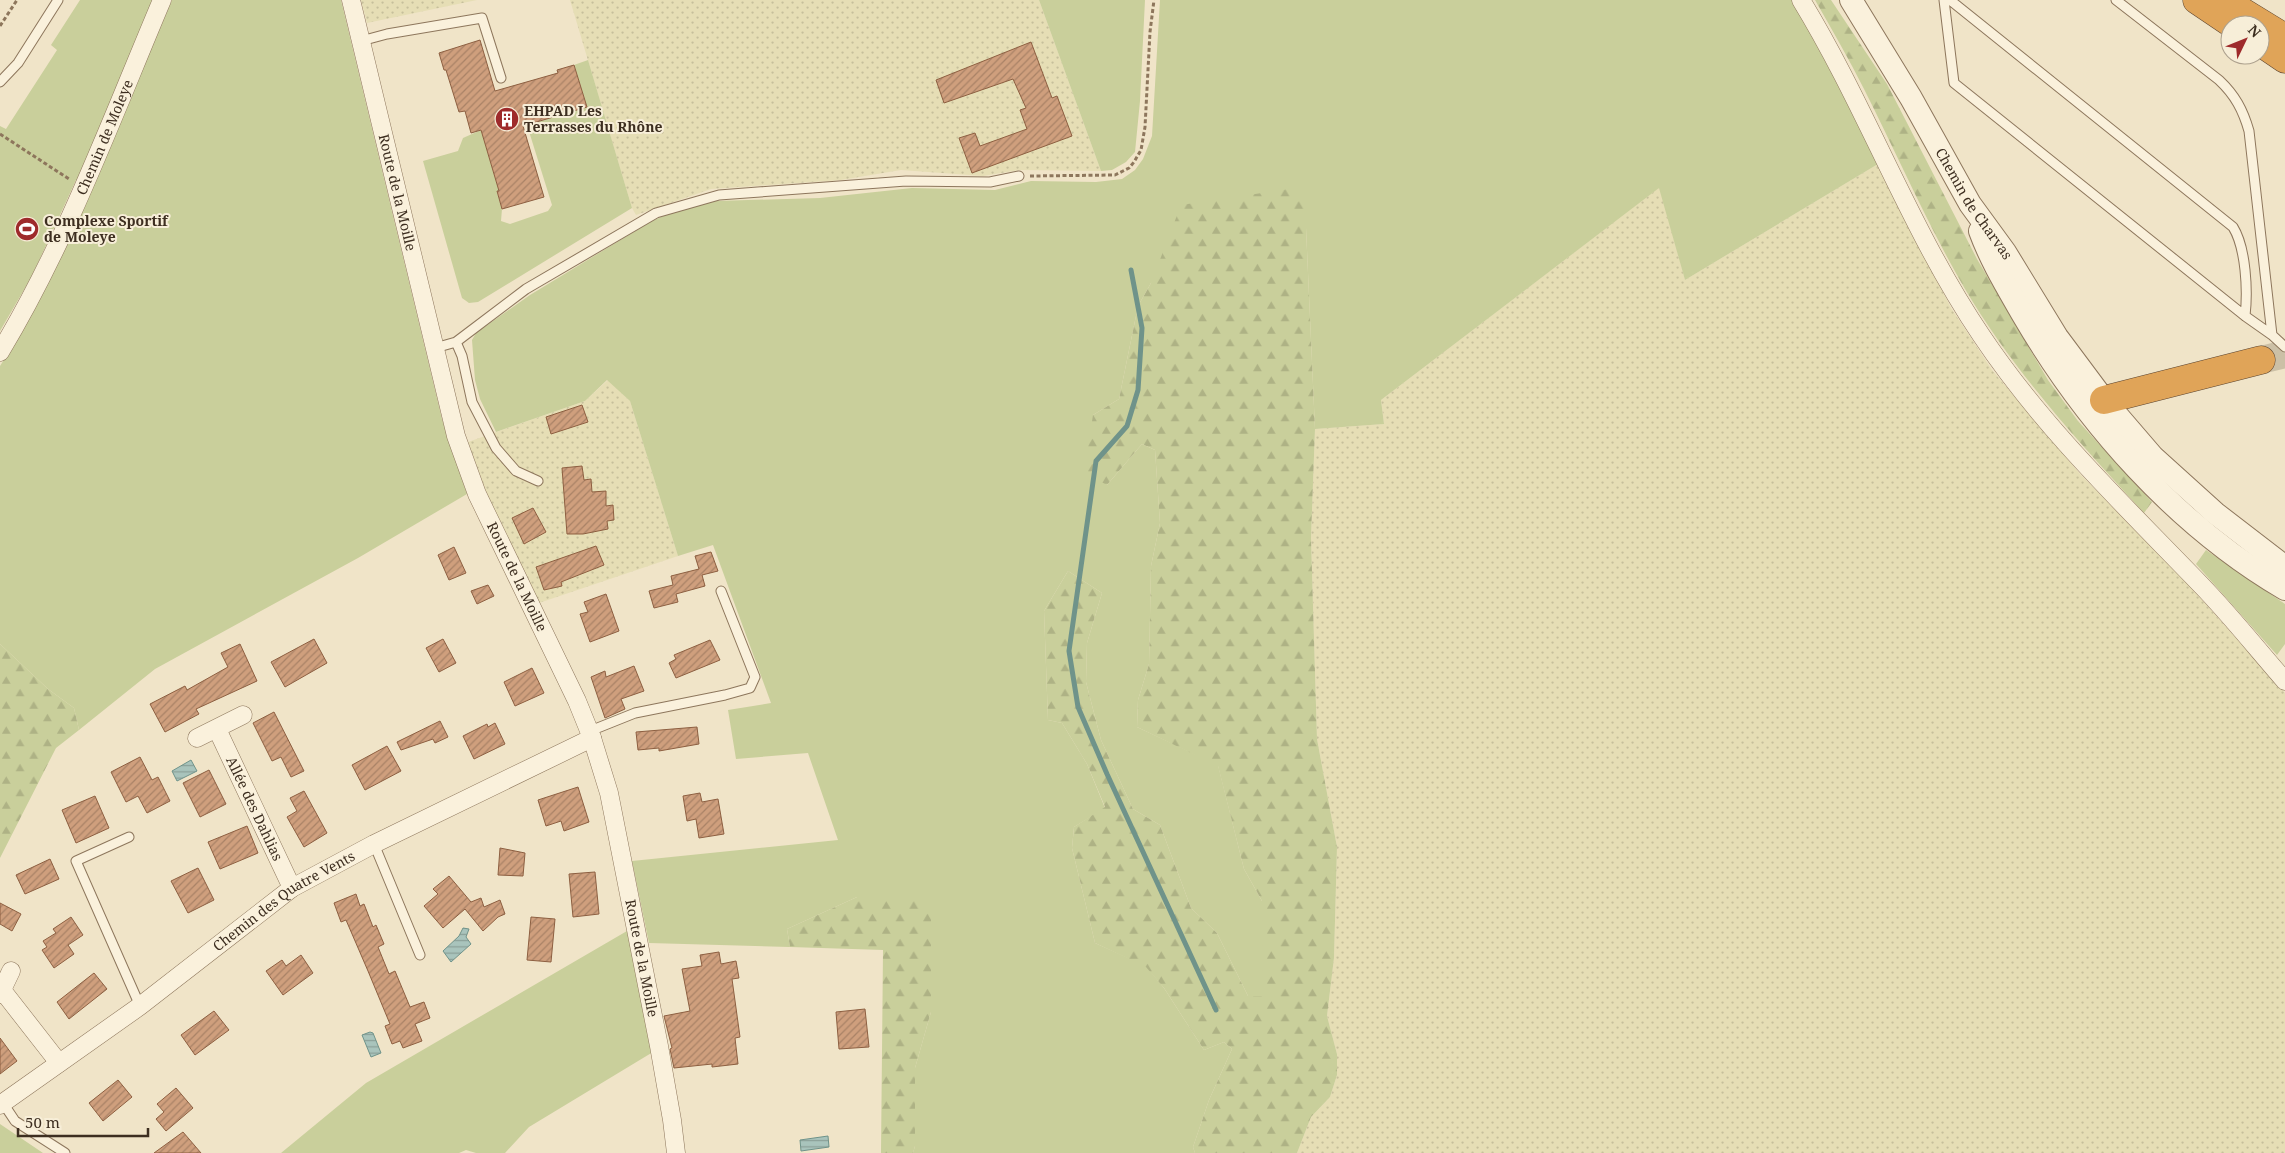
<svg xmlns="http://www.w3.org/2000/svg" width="2285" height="1153" viewBox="0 0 2285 1153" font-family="'Noto Serif',serif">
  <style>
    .farmland { fill: url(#farmland-dots) }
    .green { fill: #c9cf9b }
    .forest { fill: url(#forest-firs) }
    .water { fill: url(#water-rules); stroke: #6f938a }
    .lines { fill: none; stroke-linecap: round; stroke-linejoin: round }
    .stream { stroke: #6f938a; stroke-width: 5 }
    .building { fill: url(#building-hatch); stroke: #8d5f41 }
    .motorway-tunnel { stroke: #ccc0a6; stroke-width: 28; stroke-dasharray: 28 14; stroke-linecap: butt }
    .service-casing { stroke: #8d765c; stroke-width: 11 }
    .minor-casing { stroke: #8d765c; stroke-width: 19 }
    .tertiary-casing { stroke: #8d765c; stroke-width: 24 }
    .motorway-casing { stroke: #5b4430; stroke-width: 29 }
    .path { stroke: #8d765c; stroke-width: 3; stroke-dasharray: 4 2.5; stroke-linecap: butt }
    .service { stroke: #faf1dc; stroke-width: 9 }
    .minor { stroke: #faf1dc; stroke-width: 18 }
    .tertiary { stroke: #faf1dc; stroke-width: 22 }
    .motorway { stroke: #e0a458; stroke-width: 28 }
    .labels { text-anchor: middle; stroke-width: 4; stroke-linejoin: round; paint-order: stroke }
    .poi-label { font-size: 14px; font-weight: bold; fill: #3d2e20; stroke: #f7eed8; text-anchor: start }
    .street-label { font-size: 14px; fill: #3d2e20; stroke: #f7eed8 }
  </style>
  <defs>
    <pattern id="farmland-dots" width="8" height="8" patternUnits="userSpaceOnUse" patternTransform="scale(1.25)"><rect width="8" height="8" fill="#e6deb5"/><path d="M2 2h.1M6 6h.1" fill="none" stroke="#c6bf9b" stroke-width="1.8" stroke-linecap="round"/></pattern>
    <pattern id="forest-firs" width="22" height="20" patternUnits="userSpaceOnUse" patternTransform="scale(1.25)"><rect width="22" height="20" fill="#c9cf9b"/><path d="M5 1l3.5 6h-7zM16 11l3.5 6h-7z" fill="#aeb285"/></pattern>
    <pattern id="water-rules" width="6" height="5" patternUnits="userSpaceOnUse" patternTransform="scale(1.25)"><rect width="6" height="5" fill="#a9c4bc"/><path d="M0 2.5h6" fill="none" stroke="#8ba098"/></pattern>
    <pattern id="building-hatch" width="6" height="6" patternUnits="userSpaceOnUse" patternTransform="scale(1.25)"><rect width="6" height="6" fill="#cf9f7d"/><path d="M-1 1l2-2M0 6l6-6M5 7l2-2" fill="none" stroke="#a98266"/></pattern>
  </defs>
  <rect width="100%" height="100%" fill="#f0e4c8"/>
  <path class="farmland" d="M 361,0 L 477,0 L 367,23 Z
    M 570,0 L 1039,0 L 1101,171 L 1019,170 L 983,176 L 901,170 L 841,180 L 711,189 L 636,215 L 632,208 Z
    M 1878,164 L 1951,308 L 1992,370 L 2080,474 L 2186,582 L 2285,693 L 2285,1153 L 1297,1153 L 1311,1117 L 1330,1097 L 1337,1075 L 1337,1054 L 1327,1016 L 1334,958 L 1337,847 L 1317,739 L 1311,538 L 1315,429 L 1384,424 L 1381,400 L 1660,187 L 1685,280 Z
    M 608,380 L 630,401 L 678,556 L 536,604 L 488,498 L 468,442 L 585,401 Z"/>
  <path class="green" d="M 80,0 L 160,0 L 80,182 L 76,180 L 32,276 L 0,331 L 0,126 L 6,129 L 57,50 L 51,45 Z
    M 172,0 L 341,0 L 442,419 L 467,494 L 358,558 L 155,669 L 79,730 L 74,708 L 48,689 L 0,644 L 0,366 L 25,326 L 74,229 Z
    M 1039,0 L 1145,0 L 1140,101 L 1135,152 L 1126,162 L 1112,170 L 1101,171 Z
    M 1160,0 L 1792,0 L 1835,74 L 1878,164 L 1685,280 L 1659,188 L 1381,400 L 1384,424 L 1315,429 L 1306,228 L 1151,283 L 1138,306 L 1119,399 L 1093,415 L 1107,485 L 1142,444 L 1155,450 L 1160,523 L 1151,566 L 1149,664 L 1138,700 L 1137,727 L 1218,765 L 1244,869 L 1262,901 L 1262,996 L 1248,996 L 1217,933 L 1191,908 L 1160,825 L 1133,809 L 1101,740 L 1086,682 L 1087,643 L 1102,593 L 1068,571 L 1044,611 L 1048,720 L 1062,723 L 1087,764 L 1105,808 L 1074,827 L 1072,848 L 1095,943 L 1146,966 L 1164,988 L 1204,1050 L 1224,1042 L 1232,1049 L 1209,1100 L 1193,1147 L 1195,1153 L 913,1153 L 915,1146 L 915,1068 L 931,1012 L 857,897 L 787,929 L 790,947 L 649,943 L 632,861 L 838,840 L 808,753 L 736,759 L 728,710 L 771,703 L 713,545 L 678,556 L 630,401 L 607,380 L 585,401 L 496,432 L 480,399 L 475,380 L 472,340 L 476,333 L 530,295 L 622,239 L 652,221 L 683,207 L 716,201 L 820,198 L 912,188 L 995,190 L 1031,181 L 1096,182 L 1122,179 L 1135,170 L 1143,159 L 1152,136 Z
    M 588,60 L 632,208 L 478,302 L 469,303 L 462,298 L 423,161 L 458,151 L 463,138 L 481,130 L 499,191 L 497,192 L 502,209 L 501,221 L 510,224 L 548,211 L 552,205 L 527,125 L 587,107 L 574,65 Z
    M 2206,550 L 2285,604 L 2285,644 L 2277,655 L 2196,564 Z
    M 627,931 L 653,1052 L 529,1127 L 505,1153 L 476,1153 L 466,1150 L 459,1153 L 281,1153 L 366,1083 Z
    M 0,1124 L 43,1153 L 0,1153 Z"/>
  <path class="forest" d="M 1815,0 L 1831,0 L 1887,84 L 1977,259 L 2048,380 L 2078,421 L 2152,502 L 2144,513 C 2079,442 2014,372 1965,289 C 1927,224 1898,156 1864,89 C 1849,59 1832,30 1815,0 Z
    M 1302,187 L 1306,228 L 1315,429 L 1311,538 L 1317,739 L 1337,847 L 1334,958 L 1327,1016 L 1337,1054 L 1337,1075 L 1330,1097 L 1311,1117 L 1297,1153 L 1195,1153 L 1193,1147 L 1209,1100 L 1232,1049 L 1224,1042 L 1204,1050 L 1164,988 L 1146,967 L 1095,943 L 1072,848 L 1074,827 L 1105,807 L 1087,764 L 1062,723 L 1048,720 L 1044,611 L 1068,571 L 1102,593 L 1087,643 L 1086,682 L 1101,740 L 1133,809 L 1160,825 L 1191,908 L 1217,933 L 1248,996 L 1262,996 L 1262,901 L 1244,869 L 1218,766 L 1137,727 L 1138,700 L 1149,664 L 1151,566 L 1160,523 L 1155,450 L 1142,444 L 1107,485 L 1084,473 L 1093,415 L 1119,399 L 1138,306 L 1151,283 L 1181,205 Z
    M 0,644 L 48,689 L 74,708 L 79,730 L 56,748 L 0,858 Z
    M 857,897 L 931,897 L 931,1012 L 915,1068 L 915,1146 L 913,1153 L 881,1153 L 883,950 L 790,947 L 787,929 Z"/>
  <path class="water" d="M 191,760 L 197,771 L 177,781 L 172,771 Z
    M 463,928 L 469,929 L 466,937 L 471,944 L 451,962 L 443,951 L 459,936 Z
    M 370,1032 L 373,1033 L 381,1053 L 371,1057 L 362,1035 Z
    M 828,1136 L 829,1147 L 801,1151 L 800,1140 Z"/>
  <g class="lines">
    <path class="stream" d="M 1131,270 L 1142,328 L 1138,390 L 1127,426 L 1096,461 L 1069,651 L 1078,707 L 1107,774 L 1216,1010"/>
  </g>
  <path class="building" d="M 480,40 L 495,91 L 558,73 L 557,70 L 574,65 L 587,107 L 523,126 L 544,197 L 502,209 L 497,191 L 499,191 L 481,130 L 471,133 L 465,111 L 459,112 L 446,70 L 444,70 L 439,53 Z
    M 1031,42 L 1052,98 L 1057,96 L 1072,136 L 972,173 L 959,138 L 975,133 L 980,146 L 1027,129 L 1020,110 L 1026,108 L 1013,79 L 944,103 L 936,80 Z
    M 582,405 L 588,422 L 551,434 L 546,417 Z
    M 582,466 L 584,480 L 591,479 L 592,492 L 606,491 L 606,506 L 613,505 L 614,520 L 607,521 L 608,529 L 583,534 L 567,534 L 562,468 Z
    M 533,508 L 546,532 L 524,544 L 512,518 Z
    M 596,546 L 604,565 L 561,582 L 562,586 L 544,590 L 536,567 Z
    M 454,547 L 466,573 L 449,580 L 438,555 Z
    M 711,552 L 718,571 L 702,575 L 705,586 L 676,594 L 678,602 L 654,608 L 649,591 L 673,585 L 671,576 L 699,569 L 695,556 Z
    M 488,585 L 494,596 L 477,604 L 471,591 Z
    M 606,594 L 619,631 L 590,642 L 580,614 L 588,612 L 584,602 Z
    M 314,639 L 327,663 L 285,687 L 271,662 Z
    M 443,639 L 456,663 L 439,672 L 426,648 Z
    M 710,640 L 720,660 L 676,678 L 669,663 L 676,659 L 674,655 Z
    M 240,644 L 257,681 L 196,709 L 199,714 L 165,732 L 150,704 L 185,686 L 187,690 L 228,667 L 221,653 Z
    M 634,666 L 644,691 L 621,699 L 625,709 L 605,718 L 591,677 L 605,671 L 606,677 Z
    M 532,668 L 544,693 L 515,706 L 504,682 Z
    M 274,712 L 304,771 L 291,777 L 281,757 L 272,761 L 253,723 Z
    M 440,721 L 448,737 L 435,743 L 433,739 L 401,750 L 397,742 Z
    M 495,723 L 505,744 L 474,759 L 463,736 L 487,724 L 488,727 Z
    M 697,727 L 699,744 L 659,751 L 659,748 L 638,750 L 636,732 Z
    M 387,746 L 401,771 L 365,790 L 352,765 Z
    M 140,757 L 152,780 L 158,777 L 170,801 L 147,813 L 138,796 L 126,802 L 111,772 Z
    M 209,770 L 226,804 L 200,817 L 183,783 Z
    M 578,787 L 589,822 L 564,831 L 561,821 L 546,826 L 538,800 Z
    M 304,791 L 327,833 L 304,847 L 287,817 L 297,811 L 290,798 Z
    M 700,793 L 702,802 L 718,799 L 724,834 L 699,838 L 696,819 L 687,821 L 683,796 Z
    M 95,796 L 109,828 L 76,843 L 62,810 Z
    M 247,826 L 258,853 L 220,869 L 208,842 Z
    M 500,848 L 525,853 L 523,876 L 498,875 Z
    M 50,859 L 59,879 L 25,894 L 16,875 Z
    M 198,868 L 214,900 L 188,913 L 171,881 Z
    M 595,872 L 599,914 L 573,917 L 569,874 Z
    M 449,876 L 471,902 L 481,898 L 484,907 L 500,900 L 505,914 L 498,917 L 483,931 L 465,909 L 443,928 L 424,906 L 438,894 L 433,889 Z
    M 356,894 L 360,906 L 364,904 L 373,927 L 376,925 L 384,944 L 378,947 L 389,974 L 395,971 L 410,1007 L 424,1002 L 430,1018 L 415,1024 L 422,1041 L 403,1048 L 400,1041 L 392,1044 L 385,1026 L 390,1024 L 368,971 L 346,920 L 341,922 L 334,903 Z
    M 0,903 L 21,914 L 12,931 L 0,924 Z
    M 71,917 L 83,935 L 68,945 L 74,954 L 54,968 L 42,950 L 47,947 L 43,941 L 56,933 L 53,929 Z
    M 531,917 L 555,919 L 551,962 L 527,960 Z
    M 719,952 L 721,964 L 736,961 L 739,978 L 732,979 L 740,1037 L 735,1038 L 738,1064 L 712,1067 L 712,1064 L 674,1068 L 670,1049 L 672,1048 L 664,1016 L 690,1011 L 682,969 L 702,966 L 700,955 Z
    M 301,955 L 313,973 L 283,995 L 266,971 L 282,960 L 286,966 Z
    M 94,973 L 107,989 L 69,1019 L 57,1002 Z
    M 865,1009 L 869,1047 L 839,1049 L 836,1012 Z
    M 214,1011 L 229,1030 L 195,1055 L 181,1035 Z
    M 0,1038 L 17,1061 L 0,1074 Z
    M 118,1080 L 132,1097 L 103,1121 L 89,1103 Z
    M 176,1088 L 193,1108 L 166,1131 L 156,1119 L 164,1112 L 157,1104 Z
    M 183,1132 L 201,1153 L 154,1153 Z"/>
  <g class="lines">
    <path class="motorway-tunnel" d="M 2261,360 L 2285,354"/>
    <g class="service-casing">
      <path id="service" d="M 1944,0 L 1954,83 L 2245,316 L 2272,335 L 2285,347
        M 1950,0 L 2233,227 C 2246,248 2248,291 2245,316
        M 2116,0 L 2219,80 C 2235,95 2243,110 2249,131 L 2272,335
        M 361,41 L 387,34 L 482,18 L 501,78
        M 0,82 L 18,63 L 58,0
        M 456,342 L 462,356 L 472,402 L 496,448 L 516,471 L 538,481
        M 435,348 L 456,342 L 526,289 L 656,213 L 719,195 L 906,181 L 990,182 L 1019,176
        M 590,731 L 635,713 L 725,695 L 750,688 L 755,677 L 721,591
        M 129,837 L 76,861 L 140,1006
        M 374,844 L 420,955
        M 3,1103 L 15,1121 L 65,1153"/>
    </g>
    <g class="minor-casing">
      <g id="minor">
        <path id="s1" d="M 351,0 L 456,436 L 477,494 L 577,701 L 592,738 L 609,793 L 659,1046 L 672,1120 L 676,1153"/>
        <path d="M 1801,0 C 1867,108 1910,230 1981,335 C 2043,428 2124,505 2201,585 C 2231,616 2257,649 2285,681"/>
        <path id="s2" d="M 0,352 C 66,243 112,118 162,0"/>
        <path id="s3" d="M 217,729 L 292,888"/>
        <path d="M 197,738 L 243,715"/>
        <path d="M 2,990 L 59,1063"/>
        <path d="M 0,994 L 11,971"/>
        <path id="s4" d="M 0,1105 L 140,1006 L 292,888 L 374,844 L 592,738"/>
      </g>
    </g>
    <g class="tertiary-casing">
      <g id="tertiary">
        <path id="s5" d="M 1851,0 L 1911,98 L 1970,204 L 2005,252 L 2057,337 L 2104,400 L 2153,457 L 2215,513 L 2285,567"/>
        <path d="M 1980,231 C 1991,261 2007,287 2023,315 C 2086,423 2176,525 2285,589"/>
      </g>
    </g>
    <g class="motorway-casing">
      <path id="motorway" d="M 2197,0 L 2234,25
        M 2223,0 L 2285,38
        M 2260,42 L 2285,59
        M 2104,400 L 2261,360"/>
    </g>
    <path class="path" d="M 0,26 L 17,0
      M 0,134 L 69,179
      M 1030,176 L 1115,175 L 1129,168 L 1134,162 L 1141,150 L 1145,127 L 1150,32 L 1154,0"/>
    <use href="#service" class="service"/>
    <use href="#minor" class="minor"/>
    <use href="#tertiary" class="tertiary"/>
    <use href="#motorway" class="motorway"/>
  </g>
  <defs>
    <g id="building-disc" transform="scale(1.25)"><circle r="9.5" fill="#9e2a2b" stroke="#f7eed8"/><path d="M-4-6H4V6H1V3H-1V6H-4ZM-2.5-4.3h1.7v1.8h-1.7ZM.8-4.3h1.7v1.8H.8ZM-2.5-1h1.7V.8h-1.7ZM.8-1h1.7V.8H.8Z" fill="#fff"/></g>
    <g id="stadium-disc" transform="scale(1.25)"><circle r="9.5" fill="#9e2a2b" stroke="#f7eed8"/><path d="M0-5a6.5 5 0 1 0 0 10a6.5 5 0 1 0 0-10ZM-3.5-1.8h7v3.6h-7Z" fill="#fff"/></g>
  </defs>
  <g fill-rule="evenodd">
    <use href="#building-disc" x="507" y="119"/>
    <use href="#stadium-disc" x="27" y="229"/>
  </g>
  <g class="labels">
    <g class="poi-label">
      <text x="524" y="116">EHPAD Les<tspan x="524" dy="16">Terrasses du Rhône</tspan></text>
      <text x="44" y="226">Complexe Sportif<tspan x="44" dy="16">de Moleye</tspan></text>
    </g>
    <g class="street-label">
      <text dy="5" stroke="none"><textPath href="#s2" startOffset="239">Chemin de Moleye</textPath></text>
      <text dy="5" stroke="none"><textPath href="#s1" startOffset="198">Route de la Moille</textPath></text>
      <text dy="5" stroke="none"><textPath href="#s5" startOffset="238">Chemin de Charvas</textPath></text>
      <text dy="5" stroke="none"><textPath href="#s1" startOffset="602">Route de la Moille</textPath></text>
      <text dy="5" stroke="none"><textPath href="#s3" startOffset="88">Allée des Dahlias</textPath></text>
      <text dy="5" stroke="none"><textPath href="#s4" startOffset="350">Chemin des Quatre Vents</textPath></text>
      <text dy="5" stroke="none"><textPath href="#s1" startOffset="1006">Route de la Moille</textPath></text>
    </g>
  </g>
  <g transform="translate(2245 40) rotate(47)"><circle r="24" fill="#f7eed8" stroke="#ada18e"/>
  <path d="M0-4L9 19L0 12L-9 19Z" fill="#9e2a2b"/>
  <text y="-8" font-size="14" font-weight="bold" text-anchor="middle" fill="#3d2e20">N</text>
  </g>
  <path d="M18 1128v8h130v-8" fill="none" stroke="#3d2e20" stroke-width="2.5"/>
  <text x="25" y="1128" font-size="15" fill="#3d2e20" stroke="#f7eed8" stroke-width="4" paint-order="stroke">50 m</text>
</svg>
